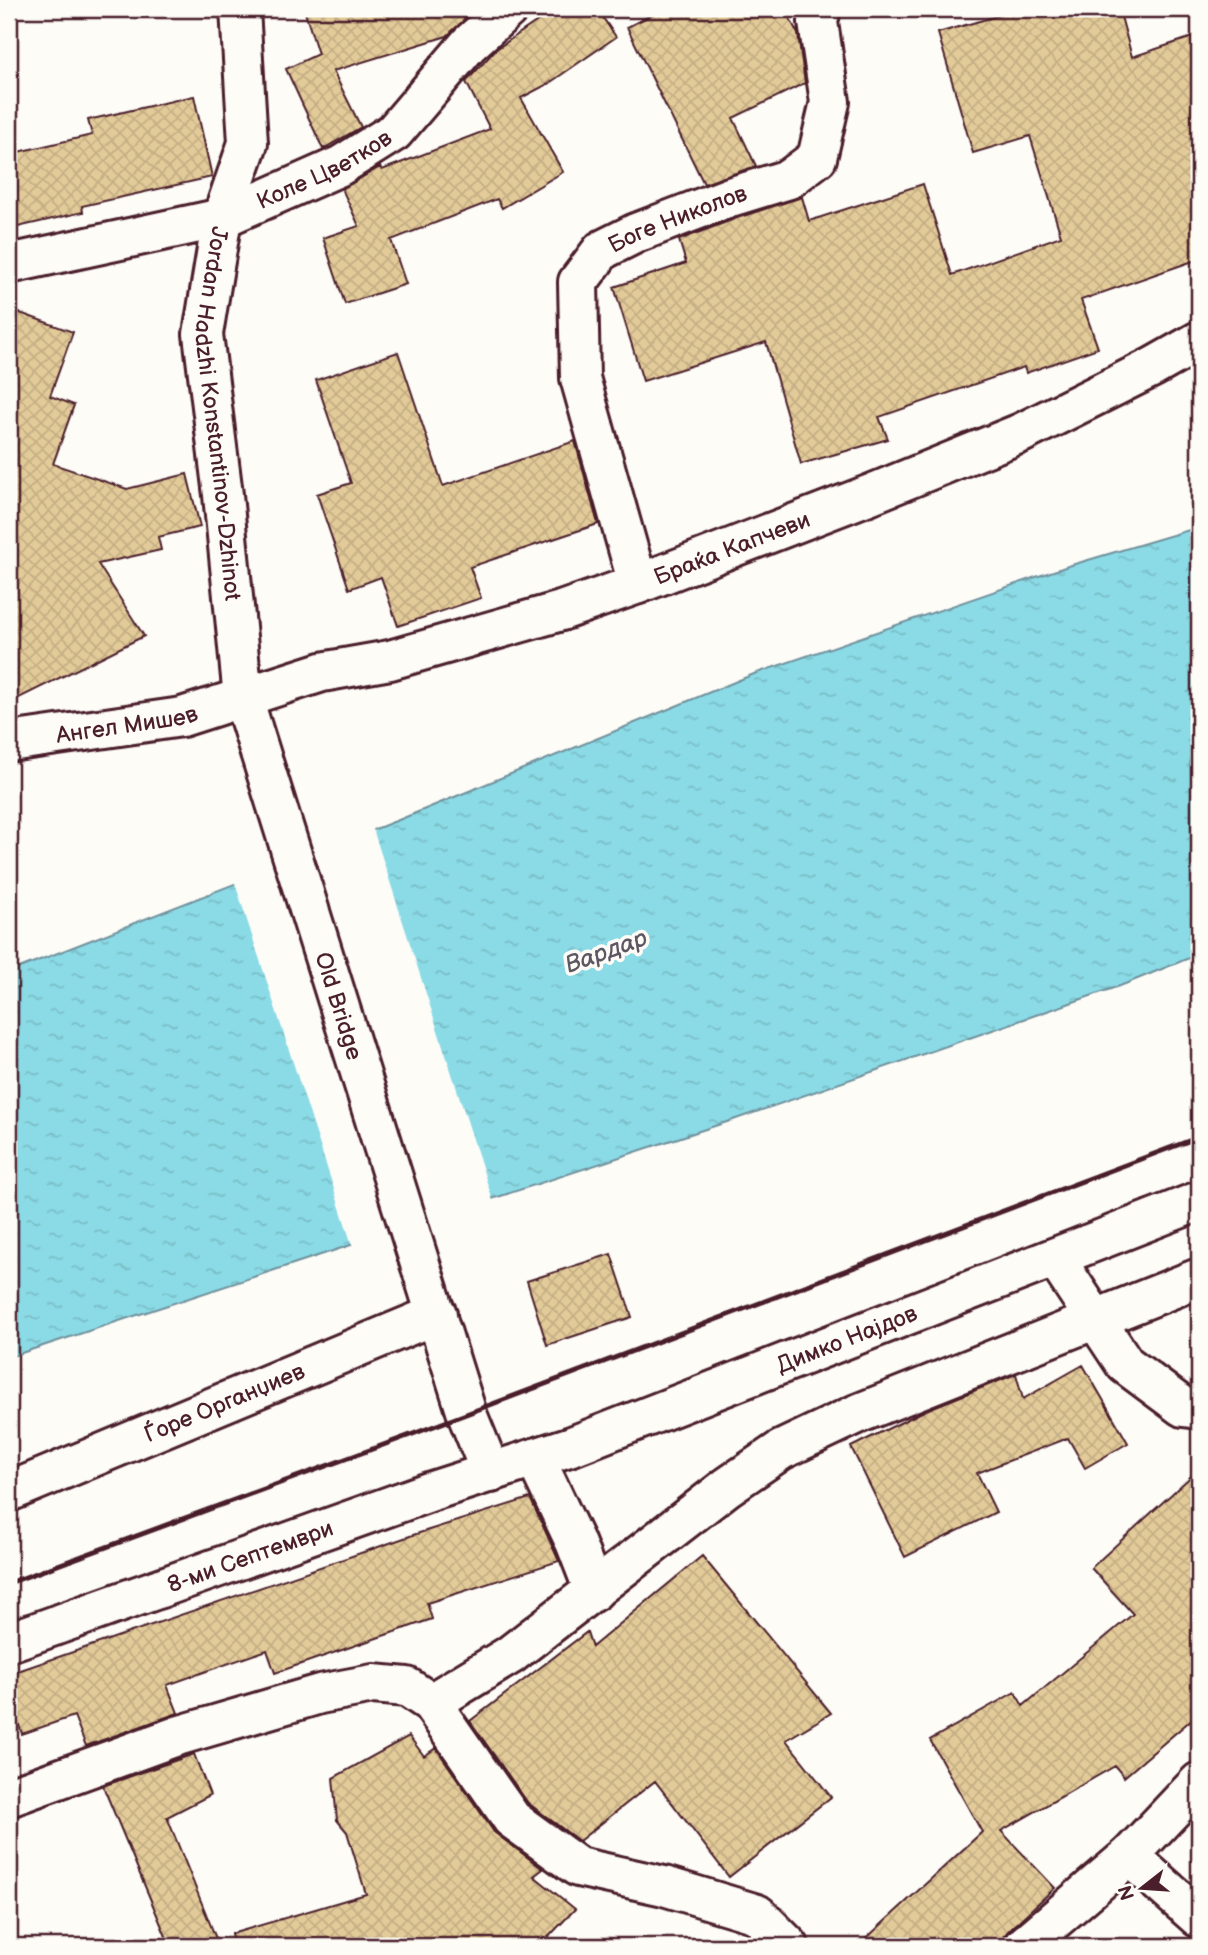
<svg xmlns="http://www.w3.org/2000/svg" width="1208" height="1955" viewBox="0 0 1208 1955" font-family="'Balsamiq Sans',sans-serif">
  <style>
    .water { fill: url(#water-ripples); stroke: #70909b; stroke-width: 2 }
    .pier { fill: #fdfcf7 }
    .building { fill: url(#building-cross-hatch); stroke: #4a1f2b; stroke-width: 2 }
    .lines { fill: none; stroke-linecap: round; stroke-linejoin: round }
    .street-casing { stroke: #4a1f2b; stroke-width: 44 }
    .secondary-casing { stroke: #4a1f2b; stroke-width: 44 }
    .street { stroke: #fdfcf7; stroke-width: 38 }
    .secondary { stroke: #fdfcf7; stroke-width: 38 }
    .rail { stroke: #4a1f2b; stroke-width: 5 }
    .labels { text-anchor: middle; stroke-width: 7; stroke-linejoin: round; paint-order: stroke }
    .street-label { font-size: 23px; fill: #4a1f2b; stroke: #fdfcf7 }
    .water-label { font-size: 24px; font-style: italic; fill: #5d5763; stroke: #fdfcf7 }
  </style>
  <defs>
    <pattern id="water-ripples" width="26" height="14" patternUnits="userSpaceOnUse" patternTransform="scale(1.75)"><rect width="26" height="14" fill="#8adbe6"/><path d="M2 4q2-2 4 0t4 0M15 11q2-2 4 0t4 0" fill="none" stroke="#79bcc5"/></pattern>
    <pattern id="building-cross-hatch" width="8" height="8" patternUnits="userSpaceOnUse" patternTransform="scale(1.75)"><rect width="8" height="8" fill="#e3cb99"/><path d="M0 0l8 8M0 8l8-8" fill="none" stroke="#c4ae84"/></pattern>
  </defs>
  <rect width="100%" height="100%" fill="#fdfcf7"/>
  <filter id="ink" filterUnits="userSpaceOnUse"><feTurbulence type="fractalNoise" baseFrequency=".0143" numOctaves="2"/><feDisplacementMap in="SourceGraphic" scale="14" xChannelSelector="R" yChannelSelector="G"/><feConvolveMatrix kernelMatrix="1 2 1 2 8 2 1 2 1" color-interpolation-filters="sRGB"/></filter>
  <g filter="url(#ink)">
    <path class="water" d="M 1199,527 L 1199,954 L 1125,984 L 733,1120 L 9,1357 L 9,972 L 401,819 L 754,674 L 1068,566 Z"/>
    <path class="pier" d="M 372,826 L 493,1201 L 353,1248 L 234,880 Z"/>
    <path class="building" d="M 304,9 L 476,9 L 447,36 L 333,71 L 361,127 L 323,149 L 286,69 L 318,54 Z
      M 555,9 L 597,9 L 616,37 L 548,84 L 521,98 L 563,172 L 502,208 L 497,199 L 391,240 L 406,284 L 345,304 L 323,238 L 359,226 L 342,189 L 380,167 L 382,170 L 490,129 L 466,82 L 495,50 Z
      M 664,9 L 785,9 L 798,34 L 805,83 L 733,118 L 756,166 L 704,184 L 627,27 Z
      M 1021,9 L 1119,9 L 1132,57 L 1199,35 L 1199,259 L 1081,300 L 1098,348 L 1026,373 L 1024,367 L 879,417 L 888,439 L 801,464 L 766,342 L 643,381 L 614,287 L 686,263 L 679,240 L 737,218 L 802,197 L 809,221 L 923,184 L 952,275 L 1061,236 L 1030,136 L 973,153 L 938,33 Z
      M 194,96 L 212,177 L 82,206 L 83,212 L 9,229 L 9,154 L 92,135 L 88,120 Z
      M 9,309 L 73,332 L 50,396 L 74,405 L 53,464 L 127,489 L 187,474 L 200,527 L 158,537 L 161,550 L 98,564 L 144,636 L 9,703 Z
      M 398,352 L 443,486 L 575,441 L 598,524 L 470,567 L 481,598 L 398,626 L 381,577 L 349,589 L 317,494 L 351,483 L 316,380 Z
      M 611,1254 L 632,1317 L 547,1345 L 527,1281 Z
      M 1083,1365 L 1128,1443 L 1085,1468 L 1068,1438 L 977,1473 L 996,1512 L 905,1557 L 851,1447 L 926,1410 L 1016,1374 L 1023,1399 Z
      M 1199,1469 L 1199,1713 L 1124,1777 L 1115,1766 L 1001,1831 L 1055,1888 L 1010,1929 L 995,1946 L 858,1946 L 982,1832 L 930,1740 L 1015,1692 L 1023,1706 L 1133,1614 L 1091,1568 Z
      M 530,1498 L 559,1561 L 427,1603 L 432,1619 L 275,1673 L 267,1650 L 167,1685 L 178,1713 L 86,1746 L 74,1716 L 22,1734 L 9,1695 L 9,1674 L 413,1535 Z
      M 702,1556 L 831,1713 L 786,1740 L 831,1797 L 729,1877 L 655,1781 L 579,1841 L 528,1803 L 470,1721 L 587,1632 L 592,1647 Z
      M 409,1736 L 424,1756 L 436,1748 L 494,1832 L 543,1869 L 534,1876 L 575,1909 L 540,1946 L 233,1946 L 231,1934 L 366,1894 L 347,1832 L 337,1820 L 333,1778 Z
      M 194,1754 L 210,1795 L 167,1817 L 219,1946 L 170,1946 L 103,1786 Z"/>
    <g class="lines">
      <g class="street-casing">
        <g id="street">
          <path id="s1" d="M 240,9 L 248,143 L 222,218 L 203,334 L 223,495 L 243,698 L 467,1414 L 491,1473"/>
          <path id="s2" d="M 9,264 L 222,218 L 340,166 L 394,132 L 469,44 L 508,9"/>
          <path id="s3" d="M 638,584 L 580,378 L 578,282 L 602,250 L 636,233 L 730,197 L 789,179 L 817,158 L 830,102 L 818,22 L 821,9"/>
          <path id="s4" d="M 9,742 L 182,717 L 322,672 L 390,660 L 561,611 L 638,584 L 871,494 L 1021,433 L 1153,367 L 1199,341"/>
          <path d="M 1055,1258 L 1125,1364 L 1183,1407 L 1199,1409"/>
          <path d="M 535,1458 L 575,1542 L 594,1591"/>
          <path id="s5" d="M 9,1492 L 437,1314"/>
          <path d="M 431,1703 L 510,1655 L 727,1487 L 781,1450 L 857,1414 L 1199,1278"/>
          <path d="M 9,1797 L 177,1736 L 320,1694 L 373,1684 L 407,1687 L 431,1703 L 512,1819 L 578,1867 L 664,1886 L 757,1914 L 789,1946"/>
          <path d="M 1129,1856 L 1199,1918"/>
          <path d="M 1024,1946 L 1129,1856 L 1199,1782"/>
        </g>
      </g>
      <g class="secondary-casing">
        <g id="secondary">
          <path id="s6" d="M 9,1642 L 432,1491 L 572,1446 L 1199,1201"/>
        </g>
      </g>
      <use href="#street" class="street"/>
      <use href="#secondary" class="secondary"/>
      <path class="rail" d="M 9,1583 L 413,1434 L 1199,1137"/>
    </g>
  </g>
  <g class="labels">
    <g class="street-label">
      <text dy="8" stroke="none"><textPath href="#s2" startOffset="331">Коле Цветков</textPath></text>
      <text dy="8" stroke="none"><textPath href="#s3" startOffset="432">Боге Николов</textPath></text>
      <text dy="8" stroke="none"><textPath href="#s1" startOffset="411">Jordan Hadzhi Konstantinov-Dzhinot</textPath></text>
      <text dy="8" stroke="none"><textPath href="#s4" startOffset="751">Браќа Капчеви</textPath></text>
      <text dy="8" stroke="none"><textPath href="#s4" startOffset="119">Ангел Мишев</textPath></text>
      <text dy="8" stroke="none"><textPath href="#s1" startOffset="1020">Old Bridge</textPath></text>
      <text dy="8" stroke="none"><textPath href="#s6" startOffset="891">Димко Најдов</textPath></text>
      <text dy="8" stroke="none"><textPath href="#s5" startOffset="233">Ѓоре Органџиев</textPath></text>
      <text dy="8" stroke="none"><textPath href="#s6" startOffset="256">8-ми Септември</textPath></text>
    </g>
    <g class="water-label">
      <text transform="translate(606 951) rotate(-20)" y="8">Вардар</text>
    </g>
  </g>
  <rect width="1208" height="1955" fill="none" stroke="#fdfcf7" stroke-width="35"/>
  <rect x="18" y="18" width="1173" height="1920" fill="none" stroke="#4a1f2b" stroke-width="2.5" filter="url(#ink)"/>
  <g transform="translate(1142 1888) rotate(253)" stroke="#fdfcf7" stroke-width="5" paint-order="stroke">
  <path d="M0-5L12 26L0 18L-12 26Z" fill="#4a1f2b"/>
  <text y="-10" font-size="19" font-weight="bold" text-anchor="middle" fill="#4a1f2b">N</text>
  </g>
</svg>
